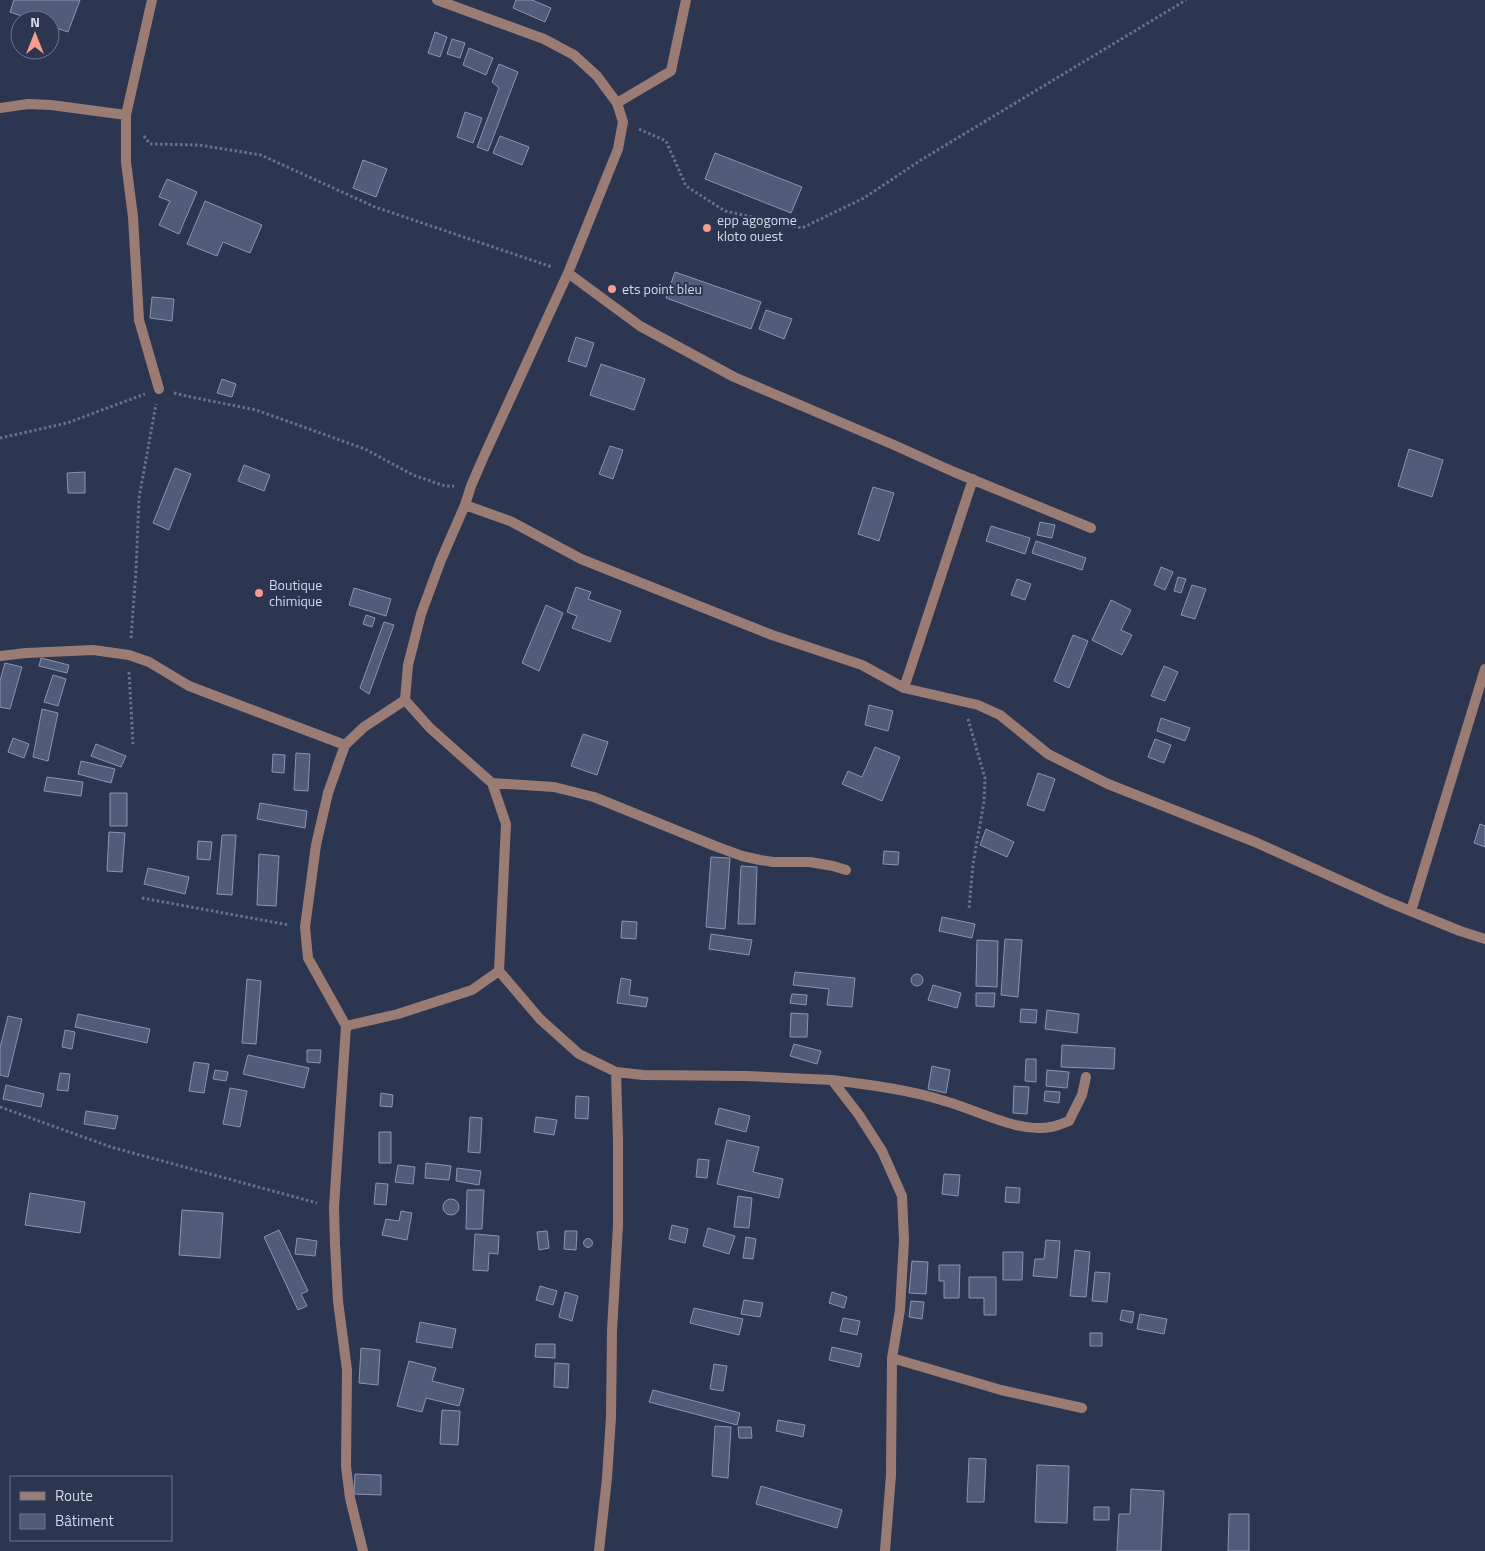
<svg xmlns="http://www.w3.org/2000/svg" width="1485" height="1551" viewBox="0 0 1485 1551" font-family="'Titillium Web',sans-serif">
  <style>
    .building { fill: #515c78; stroke: #8995b4 }
    .lines { fill: none; stroke-linecap: round; stroke-linejoin: round }
    .path { stroke: #6a7389; stroke-width: 3; stroke-dasharray: 2.5 2.5; stroke-linecap: butt }
    .street { stroke: #9b7c75; stroke-width: 10 }
    .poi-dot { fill: #f49d8c; stroke: #2c3650; stroke-width: 2 }
    .labels { text-anchor: middle; stroke-width: 4; stroke-linejoin: round; paint-order: stroke }
    .poi-label { font-size: 14px; fill: #d2d9e9; stroke: #2c3650; text-anchor: start }
  </style>
  <rect width="100%" height="100%" fill="#2c3650"/>
  <path class="building" d="M 14,0 L 80,0 L 68,32 L 50,26 L 50,20 L 33,20 L 10,12 Z
    M 516,0 L 532,0 L 551,8 L 545,22 L 513,8 Z
    M 435,32 L 447,37 L 440,57 L 428,53 Z
    M 452,39 L 465,43 L 460,58 L 447,54 Z
    M 469,48 L 493,58 L 486,75 L 463,65 Z
    M 499,64 L 518,72 L 488,151 L 477,147 L 499,88 L 492,82 Z
    M 465,112 L 482,118 L 473,143 L 457,137 Z
    M 500,136 L 529,147 L 522,165 L 493,153 Z
    M 715,153 L 802,187 L 791,213 L 705,179 Z
    M 363,160 L 387,169 L 376,197 L 353,188 Z
    M 167,179 L 197,192 L 179,234 L 159,225 L 170,201 L 159,197 Z
    M 205,201 L 262,225 L 250,253 L 223,242 L 217,256 L 187,244 Z
    M 675,272 L 761,302 L 751,329 L 666,298 Z
    M 152,297 L 174,299 L 172,321 L 150,318 Z
    M 766,310 L 792,319 L 784,339 L 759,329 Z
    M 576,337 L 594,343 L 586,367 L 568,361 Z
    M 601,364 L 645,379 L 634,410 L 590,395 Z
    M 222,379 L 236,384 L 232,397 L 217,393 Z
    M 610,446 L 623,450 L 613,479 L 599,474 Z
    M 1409,449 L 1443,460 L 1432,497 L 1398,486 Z
    M 244,465 L 270,475 L 264,491 L 238,481 Z
    M 175,468 L 191,474 L 169,530 L 153,523 Z
    M 85,472 L 85,493 L 68,493 L 67,473 Z
    M 873,487 L 894,493 L 879,541 L 858,534 Z
    M 1040,522 L 1055,525 L 1052,538 L 1037,535 Z
    M 991,526 L 1030,538 L 1025,554 L 986,541 Z
    M 1036,541 L 1086,558 L 1082,570 L 1032,553 Z
    M 1161,567 L 1173,572 L 1165,590 L 1154,585 Z
    M 1178,577 L 1186,579 L 1181,593 L 1174,591 Z
    M 1017,579 L 1031,584 L 1025,600 L 1011,595 Z
    M 1192,585 L 1206,589 L 1195,619 L 1181,615 Z
    M 576,587 L 591,592 L 588,599 L 621,611 L 610,642 L 572,628 L 577,616 L 567,612 Z
    M 354,588 L 391,599 L 386,616 L 349,605 Z
    M 1111,600 L 1131,610 L 1121,630 L 1132,635 L 1122,655 L 1092,640 Z
    M 546,605 L 563,613 L 539,671 L 522,663 Z
    M 366,615 L 375,618 L 372,627 L 363,624 Z
    M 384,622 L 394,625 L 369,694 L 360,688 Z
    M 1073,635 L 1088,641 L 1069,688 L 1054,681 Z
    M 41,658 L 69,665 L 67,673 L 39,666 Z
    M 5,663 L 22,667 L 10,709 L 0,707 L 0,681 Z
    M 1164,666 L 1178,672 L 1165,701 L 1151,696 Z
    M 53,675 L 66,679 L 58,706 L 44,702 Z
    M 869,705 L 893,711 L 888,731 L 865,725 Z
    M 42,709 L 58,713 L 48,761 L 33,757 Z
    M 1161,718 L 1190,728 L 1185,741 L 1157,731 Z
    M 583,734 L 608,742 L 597,775 L 571,766 Z
    M 13,738 L 29,744 L 24,758 L 8,752 Z
    M 1155,739 L 1171,745 L 1164,763 L 1148,757 Z
    M 96,744 L 126,756 L 121,767 L 91,756 Z
    M 875,747 L 900,757 L 882,801 L 842,784 L 848,771 L 862,777 Z
    M 296,753 L 310,754 L 308,791 L 294,790 Z
    M 273,754 L 285,755 L 284,773 L 272,772 Z
    M 81,761 L 115,769 L 111,783 L 78,774 Z
    M 1038,773 L 1055,779 L 1044,811 L 1027,805 Z
    M 47,777 L 83,782 L 81,796 L 44,791 Z
    M 110,793 L 127,793 L 127,826 L 110,826 Z
    M 260,803 L 307,811 L 305,828 L 257,819 Z
    M 1480,824 L 1485,826 L 1485,847 L 1474,843 Z
    M 986,829 L 1014,842 L 1007,857 L 980,845 Z
    M 109,832 L 125,833 L 122,872 L 107,871 Z
    M 222,835 L 236,835 L 232,895 L 217,894 Z
    M 198,841 L 212,842 L 210,860 L 197,859 Z
    M 884,851 L 899,852 L 898,865 L 883,864 Z
    M 259,854 L 279,856 L 276,906 L 257,905 Z
    M 711,857 L 730,858 L 725,929 L 706,927 Z
    M 741,866 L 757,867 L 755,924 L 738,924 Z
    M 148,868 L 189,877 L 185,894 L 144,884 Z
    M 942,917 L 975,924 L 972,938 L 939,931 Z
    M 622,921 L 637,922 L 636,939 L 621,938 Z
    M 711,934 L 752,940 L 749,955 L 709,949 Z
    M 1005,939 L 1022,940 L 1018,997 L 1001,995 Z
    M 977,940 L 998,941 L 997,987 L 976,986 Z
    M 795,972 L 855,978 L 852,1007 L 827,1005 L 829,989 L 793,985 Z
    M911 980a6 6 0 1 1 12 0a6 6 0 1 1-12 0Z
    M 621,978 L 631,980 L 629,995 L 648,998 L 646,1007 L 617,1003 Z
    M 247,979 L 261,981 L 256,1044 L 242,1043 Z
    M 933,985 L 961,993 L 957,1008 L 928,1000 Z
    M 976,993 L 995,993 L 994,1007 L 976,1006 Z
    M 792,994 L 807,995 L 806,1005 L 790,1003 Z
    M 1021,1009 L 1037,1010 L 1036,1023 L 1020,1022 Z
    M 1047,1010 L 1079,1014 L 1077,1033 L 1045,1029 Z
    M 791,1013 L 808,1014 L 807,1037 L 790,1037 Z
    M 78,1014 L 150,1029 L 147,1043 L 75,1027 Z
    M 8,1016 L 22,1019 L 8,1077 L 0,1075 L 0,1048 Z
    M 65,1030 L 75,1032 L 72,1049 L 62,1047 Z
    M 794,1044 L 821,1051 L 817,1064 L 790,1056 Z
    M 1062,1045 L 1115,1048 L 1114,1069 L 1061,1067 Z
    M 307,1050 L 321,1050 L 320,1063 L 307,1062 Z
    M 248,1055 L 309,1068 L 304,1088 L 243,1074 Z
    M 1026,1059 L 1036,1059 L 1036,1082 L 1025,1081 Z
    M 194,1062 L 209,1064 L 204,1093 L 189,1091 Z
    M 932,1066 L 950,1070 L 946,1093 L 928,1089 Z
    M 215,1070 L 228,1072 L 226,1081 L 213,1079 Z
    M 1047,1070 L 1069,1072 L 1067,1088 L 1046,1086 Z
    M 60,1073 L 70,1074 L 68,1091 L 57,1090 Z
    M 6,1085 L 44,1094 L 41,1107 L 3,1099 Z
    M 1014,1086 L 1029,1087 L 1027,1114 L 1013,1113 Z
    M 230,1088 L 247,1091 L 240,1127 L 223,1124 Z
    M 1045,1091 L 1060,1092 L 1059,1103 L 1044,1101 Z
    M 381,1093 L 393,1095 L 392,1107 L 380,1106 Z
    M 576,1096 L 589,1097 L 588,1119 L 575,1118 Z
    M 719,1108 L 750,1116 L 746,1132 L 715,1124 Z
    M 86,1111 L 118,1116 L 115,1129 L 84,1124 Z
    M 470,1117 L 482,1118 L 480,1153 L 468,1152 Z
    M 536,1117 L 557,1120 L 554,1135 L 534,1132 Z
    M 379,1132 L 391,1132 L 391,1163 L 379,1163 Z
    M 727,1140 L 759,1147 L 753,1172 L 783,1179 L 779,1198 L 717,1184 Z
    M 698,1159 L 709,1160 L 707,1178 L 696,1177 Z
    M 426,1163 L 451,1166 L 449,1180 L 425,1178 Z
    M 398,1165 L 415,1167 L 413,1184 L 395,1182 Z
    M 457,1168 L 481,1171 L 479,1185 L 456,1181 Z
    M 944,1174 L 960,1175 L 958,1196 L 942,1194 Z
    M 376,1183 L 388,1184 L 386,1205 L 374,1204 Z
    M 1006,1187 L 1020,1188 L 1019,1203 L 1005,1202 Z
    M 467,1190 L 484,1190 L 482,1229 L 466,1229 Z
    M 30,1193 L 85,1202 L 80,1233 L 25,1225 Z
    M 738,1196 L 752,1198 L 749,1228 L 734,1227 Z
    M443 1207a8 8 0 1 1 16 0a8 8 0 1 1-16 0Z
    M 182,1210 L 223,1213 L 220,1258 L 179,1255 Z
    M 401,1211 L 412,1213 L 407,1240 L 382,1235 L 386,1219 L 399,1221 Z
    M 672,1225 L 688,1229 L 685,1243 L 669,1239 Z
    M 708,1228 L 735,1236 L 729,1254 L 703,1246 Z
    M 279,1230 L 308,1291 L 301,1294 L 307,1306 L 298,1310 L 264,1237 Z
    M 547,1231 L 549,1248 L 539,1250 L 537,1232 Z
    M 565,1231 L 577,1231 L 576,1250 L 564,1249 Z
    M 475,1234 L 499,1236 L 498,1254 L 489,1253 L 488,1271 L 473,1270 Z
    M 746,1237 L 756,1239 L 753,1259 L 743,1258 Z
    M 297,1238 L 317,1241 L 315,1256 L 295,1254 Z
    M583.5 1243a4.5 4.5 0 1 1 9 0a4.5 4.5 0 1 1-9 0Z
    M 1046,1240 L 1060,1241 L 1057,1278 L 1033,1276 L 1035,1259 L 1044,1259 Z
    M 1075,1250 L 1090,1252 L 1086,1297 L 1070,1296 Z
    M 1003,1252 L 1023,1252 L 1022,1280 L 1003,1280 Z
    M 912,1261 L 928,1262 L 926,1294 L 909,1293 Z
    M 939,1265 L 960,1265 L 959,1298 L 944,1298 L 944,1281 L 939,1281 Z
    M 1095,1272 L 1110,1273 L 1107,1302 L 1092,1301 Z
    M 969,1277 L 996,1277 L 996,1315 L 984,1315 L 984,1298 L 969,1298 Z
    M 540,1286 L 557,1291 L 553,1305 L 536,1300 Z
    M 565,1292 L 578,1296 L 572,1321 L 559,1317 Z
    M 832,1292 L 847,1297 L 844,1308 L 829,1303 Z
    M 744,1300 L 763,1303 L 760,1317 L 741,1314 Z
    M 911,1301 L 924,1302 L 922,1319 L 909,1317 Z
    M 694,1308 L 743,1319 L 739,1335 L 690,1323 Z
    M 1122,1310 L 1134,1312 L 1132,1323 L 1120,1320 Z
    M 1140,1314 L 1167,1319 L 1164,1334 L 1137,1329 Z
    M 843,1318 L 860,1321 L 857,1335 L 840,1331 Z
    M 420,1322 L 456,1329 L 452,1348 L 416,1342 Z
    M 1090,1333 L 1102,1333 L 1102,1346 L 1090,1346 Z
    M 536,1344 L 555,1344 L 555,1358 L 535,1357 Z
    M 832,1347 L 862,1354 L 859,1367 L 829,1360 Z
    M 361,1348 L 380,1350 L 378,1385 L 359,1383 Z
    M 409,1361 L 436,1368 L 432,1381 L 464,1389 L 459,1406 L 426,1398 L 422,1412 L 397,1406 Z
    M 555,1363 L 569,1364 L 568,1388 L 554,1387 Z
    M 714,1364 L 727,1366 L 723,1391 L 710,1389 Z
    M 653,1390 L 740,1413 L 737,1425 L 649,1402 Z
    M 442,1410 L 460,1411 L 458,1445 L 440,1444 Z
    M 778,1420 L 805,1425 L 803,1437 L 776,1431 Z
    M 715,1426 L 731,1427 L 728,1478 L 712,1476 Z
    M 738,1427 L 751,1427 L 752,1438 L 739,1438 Z
    M 969,1458 L 986,1459 L 984,1502 L 967,1502 Z
    M 1037,1465 L 1069,1466 L 1067,1523 L 1035,1522 Z
    M 355,1474 L 381,1475 L 381,1495 L 354,1494 Z
    M 761,1486 L 842,1510 L 837,1528 L 756,1504 Z
    M 1131,1489 L 1164,1491 L 1161,1551 L 1117,1551 L 1119,1514 L 1130,1514 Z
    M 1094,1507 L 1109,1507 L 1109,1520 L 1094,1520 Z
    M 1229,1514 L 1249,1514 L 1249,1551 L 1228,1551 Z"/>
  <g class="lines">
    <path class="path" d="M 639,129 L 666,141 L 686,186 L 725,211 L 802,228 L 864,198 L 921,160 L 1186,0
      M 144,136 L 150,144 L 199,145 L 261,155 L 375,207 L 552,267
      M 174,393 L 191,397 L 256,410 L 365,449 L 413,475 L 445,486 L 454,486
      M 0,438 L 67,423 L 145,394
      M 131,638 L 136,571 L 139,498 L 156,404
      M 129,672 L 133,744
      M 968,719 L 985,778 L 984,802 L 973,864 L 969,909
      M 142,898 L 289,925
      M 0,1107 L 111,1147 L 317,1203"/>
    <path class="street" d="M 152,0 L 126,115 L 126,162 L 133,217 L 139,320 L 159,389
      M 437,0 L 544,39 L 574,55 L 597,76 L 617,103 L 623,122 L 618,149 L 568,273 L 484,456 L 471,486 L 465,505 L 441,560 L 421,614 L 408,665 L 405,700 L 430,728 L 492,783 L 506,824 L 499,971 L 540,1019 L 579,1054 L 616,1072 L 643,1075 L 746,1076 L 832,1080 L 859,1115 L 882,1151 L 902,1196 L 904,1240 L 900,1310 L 892,1358 L 891,1475 L 885,1551
      M 617,103 L 671,71 L 686,0
      M 0,108 L 28,104 L 51,105 L 126,115
      M 568,273 L 640,326 L 734,377 L 894,445 L 954,472 L 1091,528
      M 465,505 L 510,521 L 581,559 L 772,635 L 862,665 L 904,688 L 978,705 L 1000,715 L 1048,754 L 1108,784 L 1255,842 L 1386,901 L 1460,931 L 1485,939
      M 0,656 L 26,653 L 93,650 L 129,655 L 149,662 L 189,686 L 345,745
      M 904,688 L 973,479
      M 492,783 L 554,787 L 594,797 L 715,846 L 742,856 L 760,860 L 773,862 L 810,862 L 833,866 L 846,870
      M 1411,911 L 1485,669
      M 346,1026 L 308,958 L 305,927 L 316,845 L 328,793 L 345,745 L 364,727 L 405,700
      M 832,1080 C 871,1085 911,1090 948,1102 C 979,1111 1018,1133 1051,1127 C 1057,1126 1064,1123 1069,1121 L 1082,1095 L 1086,1077
      M 892,1358 L 1001,1390 L 1082,1408
      M 363,1551 L 350,1498 L 346,1466 L 347,1370 L 338,1301 L 335,1244 L 334,1207 L 346,1026 L 398,1014 L 472,990 L 499,971
      M 599,1551 L 607,1478 L 611,1417 L 612,1331 L 618,1225 L 618,1140 L 616,1072"/>
  </g>
  <g class="poi-dot">
    <circle cx="707" cy="228" r="5"/>
    <circle cx="612" cy="289" r="5"/>
    <circle cx="259" cy="593" r="5"/>
  </g>
  <g class="labels">
    <g class="poi-label">
      <text x="717" y="225">epp agogome<tspan x="717" dy="16">kloto ouest</tspan></text>
      <text x="622" y="294">ets point bleu</text>
      <text x="269" y="590">Boutique<tspan x="269" dy="16">chimique</tspan></text>
    </g>
  </g>
  <rect x="10" y="1476" width="162" height="65" fill="#2c3650" stroke="#6e778d"/>
  <rect x="20" y="1492" width="25" height="8" fill="#9b7c75" stroke="#6e778d"/>
  <text x="55" y="1501" font-size="15" fill="#d2d9e9">Route</text>
  <rect x="20" y="1514" width="25" height="15" fill="#515c78" stroke="#6e778d"/>
  <text x="55" y="1526" font-size="15" fill="#d2d9e9">Bâtiment</text>
  <g transform="translate(35 35)"><circle r="24" fill="#2c3650" stroke="#6e778d"/>
  <path d="M0-4L9 19L0 12L-9 19Z" fill="#f49d8c"/>
  <text y="-8" font-size="14" font-weight="bold" text-anchor="middle" fill="#d2d9e9">N</text>
  </g>
</svg>
